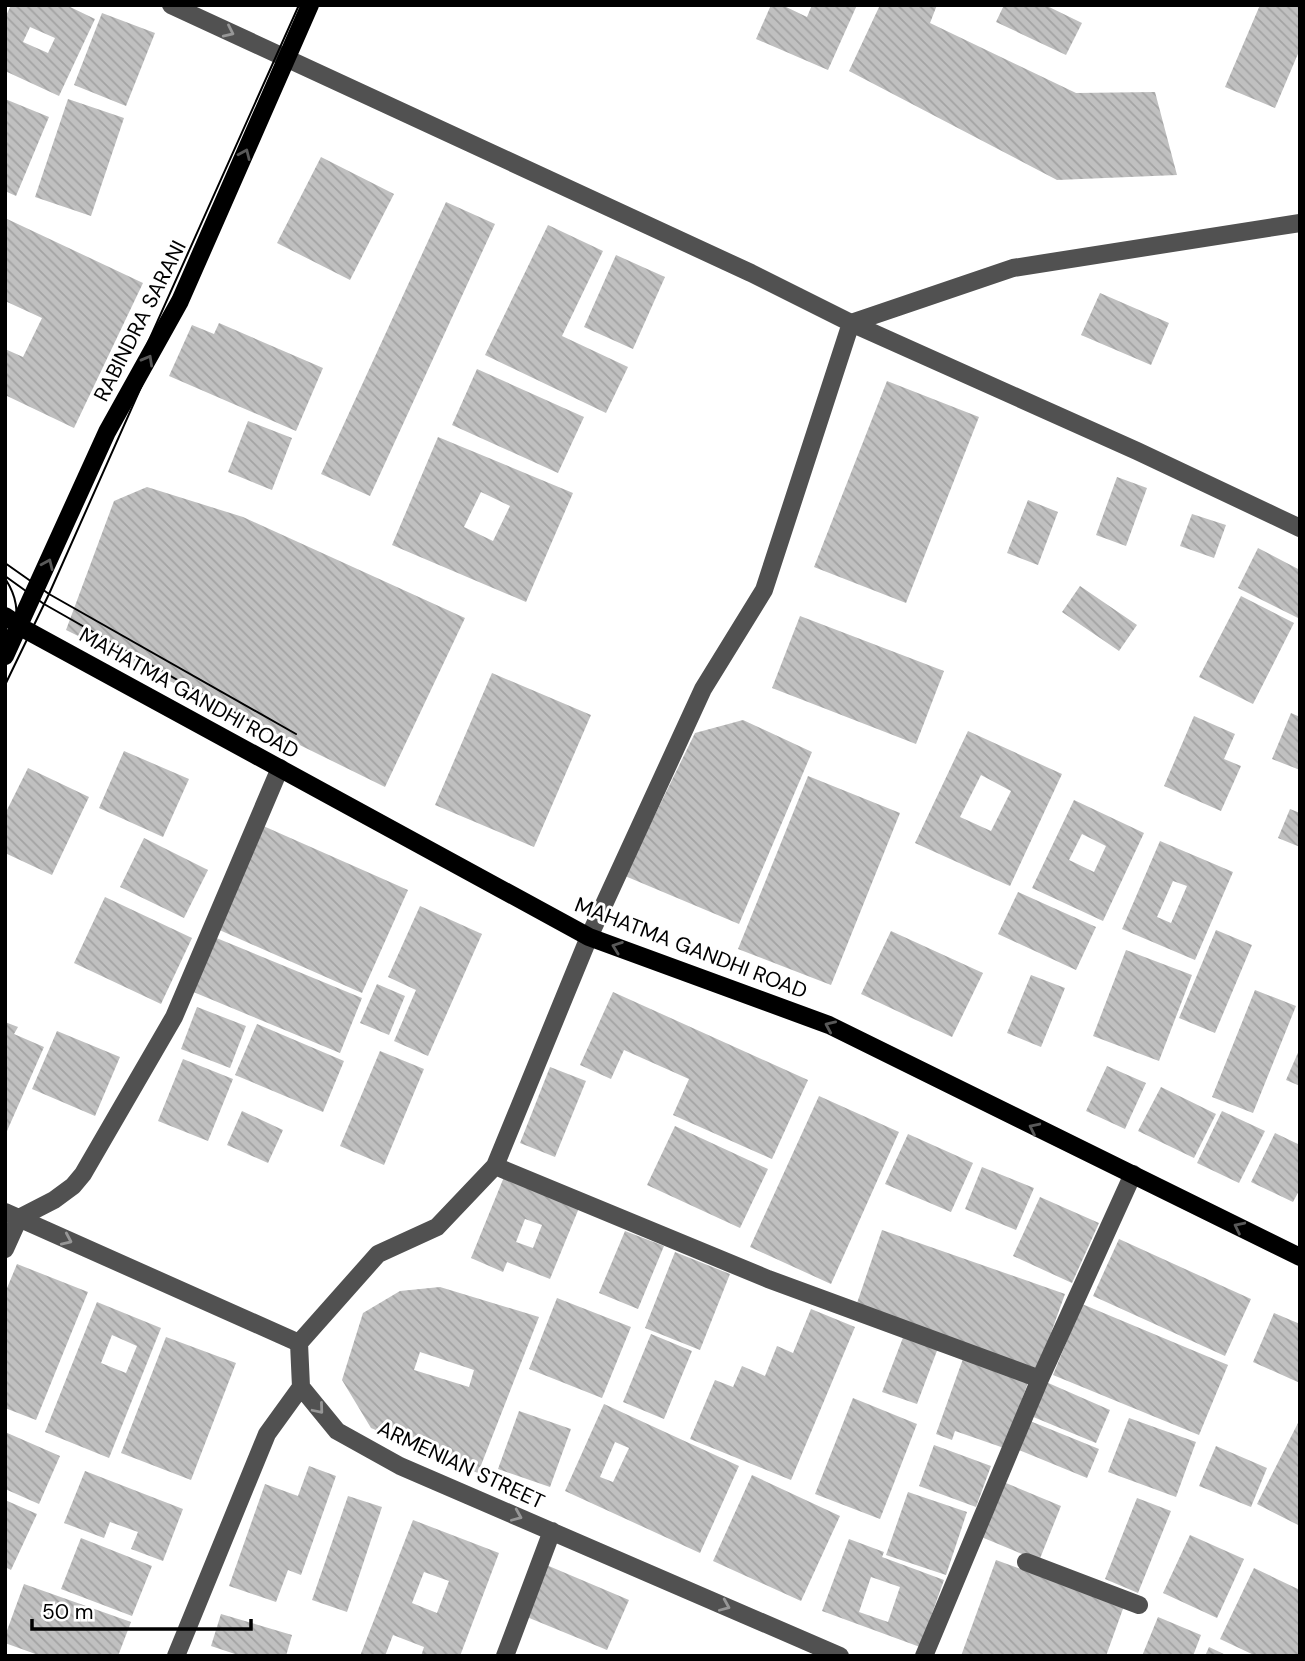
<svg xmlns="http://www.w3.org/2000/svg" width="1305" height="1661" viewBox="0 0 1305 1661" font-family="'DM Sans',sans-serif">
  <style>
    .building { fill: url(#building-back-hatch); fill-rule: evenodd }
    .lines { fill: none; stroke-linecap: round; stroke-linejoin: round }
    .minor { stroke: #515151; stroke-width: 18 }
    .major { stroke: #000; stroke-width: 18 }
    .tram { stroke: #000; stroke-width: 2 }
    .oneway { stroke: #979797 }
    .oneway2 { stroke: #595959 }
    .labels { text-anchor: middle; stroke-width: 6; stroke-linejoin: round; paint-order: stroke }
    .street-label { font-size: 21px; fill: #000; stroke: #fff }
  </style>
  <defs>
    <pattern id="building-back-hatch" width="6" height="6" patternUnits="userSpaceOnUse" patternTransform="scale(1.75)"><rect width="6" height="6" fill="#c0c0c0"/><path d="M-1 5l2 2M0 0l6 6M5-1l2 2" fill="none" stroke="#a3a3a3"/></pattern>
  </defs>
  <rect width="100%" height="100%" fill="#fff"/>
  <path class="building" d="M 11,5 L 66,5 L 95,19 L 59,96 L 5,71 L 5,18 ZM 30,27 L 55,38 L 48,53 L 23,42 Z
    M 771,5 L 782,5 L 807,17 L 812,5 L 857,5 L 828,70 L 756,39 Z
    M 880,5 L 937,5 L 930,23 L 1076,93 L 1155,92 L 1177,175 L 1057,180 L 849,71 Z
    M 1004,5 L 1045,5 L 1082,23 L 1066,55 L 996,22 Z
    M 1260,5 L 1300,5 L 1300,49 L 1275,108 L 1225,87 Z
    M 102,13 L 155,33 L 126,106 L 74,85 Z
    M 5,99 L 49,117 L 16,196 L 5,191 Z
    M 68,99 L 124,118 L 91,216 L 35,197 Z
    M 321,157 L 394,194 L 350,280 L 277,243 Z
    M 446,202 L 495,224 L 370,496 L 321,474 Z
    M 5,218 L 143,283 L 74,428 L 5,395 L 5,349 L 23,357 L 42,318 L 5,301 Z
    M 548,225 L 603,251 L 562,336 L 628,367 L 606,413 L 485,355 Z
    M 616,255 L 665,277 L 633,349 L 584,327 Z
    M 1100,293 L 1169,323 L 1151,365 L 1081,335 Z
    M 219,323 L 323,368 L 296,431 L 169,376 L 192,325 L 214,334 Z
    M 477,369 L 584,417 L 558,473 L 452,425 Z
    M 887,381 L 979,417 L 906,603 L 814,567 Z
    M 248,421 L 292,438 L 272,490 L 228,472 Z
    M 438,437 L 573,493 L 526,602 L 392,545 ZM 481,492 L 510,506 L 493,541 L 464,527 Z
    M 1117,477 L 1147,488 L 1126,546 L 1096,535 Z
    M 147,487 L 243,517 L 465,618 L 385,787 L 66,630 L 114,501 Z
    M 1028,500 L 1058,512 L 1038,565 L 1007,553 Z
    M 1192,514 L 1226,525 L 1214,558 L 1180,546 Z
    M 1258,548 L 1300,570 L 1300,619 L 1238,588 Z
    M 1080,586 L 1137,625 L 1119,651 L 1062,612 Z
    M 1241,596 L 1294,623 L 1253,704 L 1199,677 Z
    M 800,616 L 944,671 L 916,744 L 772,688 Z
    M 492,673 L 591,715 L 534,847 L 435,805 Z
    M 1291,713 L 1300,717 L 1300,770 L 1272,759 Z
    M 1194,716 L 1235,734 L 1224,759 L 1241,766 L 1221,811 L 1164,786 Z
    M 743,720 L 812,752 L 739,924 L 625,876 L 695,733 Z
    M 968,731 L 1062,774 L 1010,886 L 915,843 ZM 981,775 L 1011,791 L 991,831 L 960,817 Z
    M 124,751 L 189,779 L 163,837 L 99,808 Z
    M 28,768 L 89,797 L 52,875 L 5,853 L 5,814 Z
    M 808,776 L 900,813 L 831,985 L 738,949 Z
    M 1074,800 L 1144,833 L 1103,921 L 1032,888 ZM 1082,834 L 1106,846 L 1094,872 L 1069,860 Z
    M 1290,809 L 1300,813 L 1300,847 L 1278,838 Z
    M 261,825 L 408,890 L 362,993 L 215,928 Z
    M 144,838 L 208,870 L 184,918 L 120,887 Z
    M 1160,841 L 1233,872 L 1195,960 L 1122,929 ZM 1173,881 L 1187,886 L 1171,923 L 1157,917 Z
    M 1018,892 L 1096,927 L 1076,970 L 998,934 Z
    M 105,897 L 192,938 L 161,1004 L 74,963 Z
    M 420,906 L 482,934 L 428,1056 L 394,1041 L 416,990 L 388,977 Z
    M 1216,930 L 1252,945 L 1215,1033 L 1179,1018 Z
    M 891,931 L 983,973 L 952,1037 L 861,994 Z
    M 214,937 L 362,998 L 340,1053 L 191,991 Z
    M 1126,950 L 1192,975 L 1159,1061 L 1093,1036 Z
    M 1031,975 L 1065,988 L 1041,1047 L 1007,1033 Z
    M 377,984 L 405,996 L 389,1035 L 360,1023 Z
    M 1255,990 L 1296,1006 L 1253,1113 L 1212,1097 Z
    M 613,992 L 808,1080 L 772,1159 L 673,1115 L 689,1079 L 624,1050 L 611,1079 L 580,1065 Z
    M 197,1007 L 246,1026 L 230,1068 L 181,1049 Z
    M 5,1022 L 18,1027 L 14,1034 L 44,1047 L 7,1131 L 5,1130 Z
    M 257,1024 L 344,1061 L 323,1112 L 235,1075 Z
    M 57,1031 L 120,1057 L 95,1116 L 32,1089 Z
    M 1300,1048 L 1300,1086 L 1286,1080 Z
    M 380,1051 L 424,1069 L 384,1165 L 340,1146 Z
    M 183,1059 L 233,1079 L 208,1141 L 158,1121 Z
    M 1107,1066 L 1146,1083 L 1125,1129 L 1086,1111 Z
    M 550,1067 L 586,1081 L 555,1157 L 520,1143 Z
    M 1161,1087 L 1216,1114 L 1194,1158 L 1138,1131 Z
    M 819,1096 L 899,1132 L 831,1284 L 750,1247 Z
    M 242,1111 L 283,1130 L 268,1163 L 227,1145 Z
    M 1222,1111 L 1265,1131 L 1239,1183 L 1197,1163 Z
    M 675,1126 L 768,1169 L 740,1228 L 647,1185 Z
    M 1275,1133 L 1300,1145 L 1300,1189 L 1293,1202 L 1251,1182 Z
    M 908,1134 L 973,1163 L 951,1212 L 885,1184 Z
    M 982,1167 L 1034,1188 L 1016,1230 L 965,1209 Z
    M 504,1177 L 579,1208 L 550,1279 L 507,1262 L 503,1272 L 471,1258 ZM 525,1219 L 542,1225 L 533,1248 L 516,1242 Z
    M 1040,1197 L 1099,1223 L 1072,1283 L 1013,1256 Z
    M 882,1230 L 1065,1294 L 1038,1369 L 856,1306 Z
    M 625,1231 L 664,1246 L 638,1309 L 599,1293 Z
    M 1119,1239 L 1251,1299 L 1225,1356 L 1093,1296 Z
    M 675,1252 L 730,1274 L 700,1350 L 645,1328 Z
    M 17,1264 L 88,1292 L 36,1420 L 5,1408 L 5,1293 Z
    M 440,1287 L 539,1317 L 478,1473 L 371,1428 L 342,1380 L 363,1313 L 400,1291 ZM 420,1352 L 474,1370 L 469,1387 L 414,1370 Z
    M 557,1298 L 631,1327 L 602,1398 L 529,1369 Z
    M 97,1302 L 161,1328 L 109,1458 L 45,1432 ZM 112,1335 L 137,1346 L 126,1373 L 101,1363 Z
    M 1082,1304 L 1228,1365 L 1199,1435 L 1053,1375 Z
    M 811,1309 L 855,1327 L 791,1480 L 690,1439 L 715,1380 L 733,1387 L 742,1366 L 765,1376 L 777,1346 L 793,1353 Z
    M 1274,1313 L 1300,1324 L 1300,1383 L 1253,1362 Z
    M 651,1334 L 692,1351 L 664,1419 L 623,1402 Z
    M 904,1335 L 938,1348 L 917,1404 L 882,1392 Z
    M 166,1337 L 236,1363 L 191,1480 L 121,1453 Z
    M 964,1356 L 1029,1380 L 1004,1448 L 955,1431 L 952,1440 L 936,1434 Z
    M 1046,1382 L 1110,1410 L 1096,1443 L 1031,1416 Z
    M 853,1398 L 917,1424 L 880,1519 L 815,1494 Z
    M 604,1404 L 739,1466 L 700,1553 L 565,1491 ZM 615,1442 L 629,1448 L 613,1482 L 600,1477 Z
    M 519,1411 L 571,1429 L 550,1487 L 498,1469 Z
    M 1129,1418 L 1196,1442 L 1176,1497 L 1108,1472 Z
    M 1300,1419 L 1300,1526 L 1257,1504 Z
    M 1030,1421 L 1099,1449 L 1087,1478 L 1019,1450 Z
    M 5,1432 L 60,1456 L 39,1504 L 5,1489 Z
    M 934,1445 L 991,1466 L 976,1507 L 919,1486 Z
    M 1216,1446 L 1267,1468 L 1251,1507 L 1199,1486 Z
    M 309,1466 L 336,1476 L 301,1575 L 288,1570 L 276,1602 L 229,1586 L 265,1484 L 298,1496 Z
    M 85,1471 L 183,1509 L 163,1561 L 131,1549 L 138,1532 L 110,1522 L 104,1538 L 64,1523 Z
    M 752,1475 L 840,1516 L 801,1601 L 713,1561 Z
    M 1001,1481 L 1061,1506 L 1039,1561 L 979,1536 Z
    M 908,1492 L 967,1512 L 946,1575 L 886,1555 Z
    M 348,1496 L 382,1507 L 347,1612 L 312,1600 Z
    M 1137,1498 L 1171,1511 L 1138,1593 L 1105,1579 Z
    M 5,1500 L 37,1514 L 11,1570 L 5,1567 Z
    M 413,1520 L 499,1553 L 460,1656 L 421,1656 L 424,1647 L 393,1635 L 385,1656 L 360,1656 ZM 424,1572 L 449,1581 L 437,1613 L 412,1603 Z
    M 1190,1535 L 1244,1559 L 1217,1618 L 1163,1593 Z
    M 81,1538 L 152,1566 L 132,1616 L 61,1589 Z
    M 849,1539 L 884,1552 L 882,1557 L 944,1580 L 920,1647 L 822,1611 ZM 871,1577 L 900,1587 L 888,1622 L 859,1612 Z
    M 996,1560 L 1124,1606 L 1106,1656 L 961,1656 Z
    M 544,1564 L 629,1600 L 607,1650 L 522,1615 Z
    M 1254,1568 L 1300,1590 L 1300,1656 L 1256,1656 L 1220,1639 Z
    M 24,1584 L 131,1622 L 118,1656 L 41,1656 L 5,1643 L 5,1636 Z
    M 221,1614 L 292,1635 L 286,1656 L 241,1656 L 211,1646 Z
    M 1158,1617 L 1201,1635 L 1193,1656 L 1142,1656 Z
    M 1209,1647 L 1228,1656 L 1205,1656 Z"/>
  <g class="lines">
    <path class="minor" d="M 171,5 L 751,273 L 851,323 L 1137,451 L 1300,528
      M 495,1166 L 768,1279 L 1040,1379 L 1133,1174
      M 5,1212 L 299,1343 L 301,1387 L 337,1431 L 400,1466 L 840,1656
      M 5,1249 L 19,1218 L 54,1200 L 73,1186 L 83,1174 L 174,1017 L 280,768
      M 299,1343 L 378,1254 L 437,1227 L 495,1166 L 589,937 L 703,689 L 764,590 L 851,323 L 1013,268 L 1300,223
      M 1026,1562 L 1139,1605
      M 176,1656 L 267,1434 L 301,1387
      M 505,1656 L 552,1531
      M 924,1656 L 1040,1379"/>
    <path class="major" d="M 5,616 L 26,630 L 589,937 L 829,1025 L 1300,1257
      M 5,656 L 107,432 L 180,301 L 310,5"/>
    <path class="tram" d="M 5,563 L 49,594 L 296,734
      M 5,576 L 44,604 L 290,744
      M 6,580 C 17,597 18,611 15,630
      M 5,662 L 299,5
      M 5,685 L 49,594 L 311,5"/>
  </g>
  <defs><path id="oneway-chevron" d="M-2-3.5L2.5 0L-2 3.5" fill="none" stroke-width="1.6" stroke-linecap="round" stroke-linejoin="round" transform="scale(1.75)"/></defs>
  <g class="oneway">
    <use href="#oneway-chevron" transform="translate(229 32) rotate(25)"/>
    <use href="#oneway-chevron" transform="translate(67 1240) rotate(24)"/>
    <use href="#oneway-chevron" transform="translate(319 1409) rotate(50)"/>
    <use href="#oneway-chevron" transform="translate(517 1516) rotate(23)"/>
    <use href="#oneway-chevron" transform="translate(725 1606) rotate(23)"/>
  </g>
  <g class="oneway2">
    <use href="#oneway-chevron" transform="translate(245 154) rotate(-66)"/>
    <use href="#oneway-chevron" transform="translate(148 360) rotate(-61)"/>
    <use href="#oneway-chevron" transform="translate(48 564) rotate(-66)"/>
    <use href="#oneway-chevron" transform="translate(617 947) rotate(-160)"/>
    <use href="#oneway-chevron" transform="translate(830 1026) rotate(-156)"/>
    <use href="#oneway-chevron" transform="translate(1034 1128) rotate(-154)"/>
    <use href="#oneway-chevron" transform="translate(1239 1227) rotate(-154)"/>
  </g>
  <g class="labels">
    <g class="street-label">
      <text transform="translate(140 321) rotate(-63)" y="7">RABINDRA SARANI</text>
      <text transform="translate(189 693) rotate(29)" y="7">MAHATMA GANDHI ROAD</text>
      <text transform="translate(691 948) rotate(21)" y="7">MAHATMA GANDHI ROAD</text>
      <text transform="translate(461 1465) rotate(25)" y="7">ARMENIAN STREET</text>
    </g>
  </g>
  <rect width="1305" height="1661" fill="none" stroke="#000000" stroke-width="14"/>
  <path d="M32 1619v10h219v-10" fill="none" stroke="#000000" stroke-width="3.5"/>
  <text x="42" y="1619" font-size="21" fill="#000000" stroke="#ffffff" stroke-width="5" paint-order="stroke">50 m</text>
</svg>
